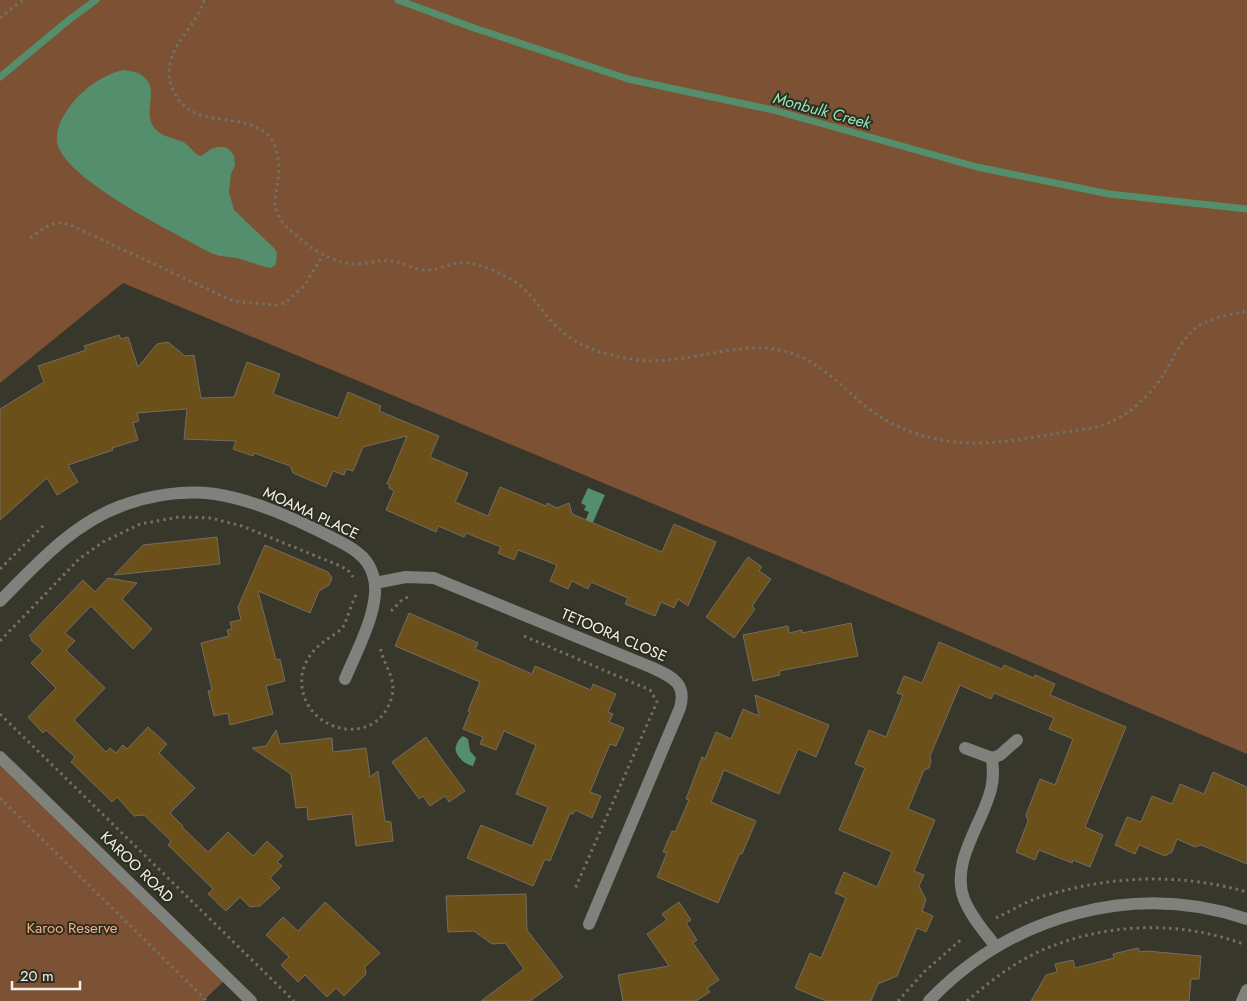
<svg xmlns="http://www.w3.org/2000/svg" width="1247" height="1001" viewBox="0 0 1247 1001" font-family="Jost,sans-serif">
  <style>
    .green { fill: #7d5133 }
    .water { fill: #548e6d }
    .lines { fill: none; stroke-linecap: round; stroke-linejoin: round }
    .stream { stroke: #548e6d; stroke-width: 7 }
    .building { fill: #6c501a; stroke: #746c60 }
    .path { stroke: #727167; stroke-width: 3; stroke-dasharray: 2.5 4; stroke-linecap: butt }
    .minor { stroke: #7e817c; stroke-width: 12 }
    .labels { text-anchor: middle; stroke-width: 4; stroke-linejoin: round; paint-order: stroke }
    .street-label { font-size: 15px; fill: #f1f1e9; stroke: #2e2d21 }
    .park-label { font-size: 15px; fill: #faaf7e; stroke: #2e2d21 }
    .water-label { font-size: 16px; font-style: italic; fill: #90e6b5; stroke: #2e2d21 }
  </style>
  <rect width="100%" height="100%" fill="#38372b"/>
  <path class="green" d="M 0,0 L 1247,0 L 1247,754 L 925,617 L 123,283 L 0,383 Z
    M 0,757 L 227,978 L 203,1001 L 0,1001 Z"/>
  <path class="water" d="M 123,70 C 132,71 139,72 145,78 C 159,92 143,110 153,126 C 159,136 173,138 183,142 C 191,146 193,154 201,156 L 211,149 L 217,147 L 225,147 L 230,150 L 234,156 L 235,165 L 231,174 L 229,192 L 234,210 L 274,248 L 277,253 L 276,264 L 271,268 L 265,267 L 237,258 L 220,256 L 211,253 C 179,235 60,178 57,141 C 56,129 62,117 68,109 C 81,90 102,75 123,70 Z
    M 588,488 L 605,495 L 590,529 L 583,526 L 589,512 L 584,510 L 586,506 L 581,503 Z
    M 463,736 L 468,739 L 470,751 L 476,758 L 473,766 C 465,765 453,754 456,746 C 457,742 460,738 463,736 Z"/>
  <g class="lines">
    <path class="stream" d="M 398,0 L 474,28 L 628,79 L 773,110 L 977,167 L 1109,194 L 1247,209
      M 0,77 L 70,19 L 96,0"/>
  </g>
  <path class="building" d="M 119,335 L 121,339 L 128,337 L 138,367 L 157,344 L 168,342 L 185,356 L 194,355 L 201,398 L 234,397 L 247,362 L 280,374 L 273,394 L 338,418 L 348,392 L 381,406 L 379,411 L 439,436 L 430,457 L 468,473 L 455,502 L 488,516 L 500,487 L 546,506 L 547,503 L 557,508 L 569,503 L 572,514 L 662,552 L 674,524 L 716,542 L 688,606 L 678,599 L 674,608 L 661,602 L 655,616 L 625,604 L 628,598 L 591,582 L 588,589 L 572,581 L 568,589 L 550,581 L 557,565 L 518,550 L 514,560 L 498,553 L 501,547 L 466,533 L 464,537 L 438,526 L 436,532 L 386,510 L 394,491 L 389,488 L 390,485 L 387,484 L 407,436 L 363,447 L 353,471 L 346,469 L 344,475 L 333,471 L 326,487 L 293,473 L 290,466 L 254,453 L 253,456 L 233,449 L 236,441 L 184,439 L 187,409 L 137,413 L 139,421 L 133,423 L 138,440 L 112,448 L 113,450 L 68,465 L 78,482 L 57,495 L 47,478 L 0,520 L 0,409 L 44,382 L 38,366 L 86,350 L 84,346 Z
    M 217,537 L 220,564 L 114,575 L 143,545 Z
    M 265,545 L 328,572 L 332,578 L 329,585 L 319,591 L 310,613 L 258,591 L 276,660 L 280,659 L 285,681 L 266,686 L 273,714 L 230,725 L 228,713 L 214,716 L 208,691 L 212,690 L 201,643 L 229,636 L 227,630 L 232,629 L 230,622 L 241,620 L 238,607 Z
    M 748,557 L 762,567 L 759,571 L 771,579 L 752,606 L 755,609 L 734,638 L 706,617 Z
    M 108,578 L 137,583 L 122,599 L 152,629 L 133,649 L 91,606 L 65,633 L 75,641 L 66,650 L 105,688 L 74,720 L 106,752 L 110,748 L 116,753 L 123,745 L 127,749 L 148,727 L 167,744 L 159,753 L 195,788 L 170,813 L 183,826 L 182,827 L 208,852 L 228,832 L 253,856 L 267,841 L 283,856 L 277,862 L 282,866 L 270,878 L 280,888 L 260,906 L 250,907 L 240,897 L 226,911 L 208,894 L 213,889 L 168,845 L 171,841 L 144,815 L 134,816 L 117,797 L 112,802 L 71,762 L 75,757 L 46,730 L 43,733 L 28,717 L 56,688 L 31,663 L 43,651 L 31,640 L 32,639 L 29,636 L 83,580 L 95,592 Z
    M 409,613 L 478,643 L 475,649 L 532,674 L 535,666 L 591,690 L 593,684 L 616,694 L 608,712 L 613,714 L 609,722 L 624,728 L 616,746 L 610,744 L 590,792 L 601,796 L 592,818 L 575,810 L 573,814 L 570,813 L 550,861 L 545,859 L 533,886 L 467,858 L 481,825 L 532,846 L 548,807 L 516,794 L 536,745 L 504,731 L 496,750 L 480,744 L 483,737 L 463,729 L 470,712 L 468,711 L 480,682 L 395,646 Z
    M 851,623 L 858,656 L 779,671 L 780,675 L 753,681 L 743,635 L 788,626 L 789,633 L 802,630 L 802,633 Z
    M 939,642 L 1002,669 L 1004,665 L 1034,678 L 1035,675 L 1055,684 L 1050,695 L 1126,727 L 1085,827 L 1103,835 L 1090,867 L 1073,860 L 1072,863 L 1039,850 L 1035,860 L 1016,852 L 1028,821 L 1026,815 L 1040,779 L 1055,785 L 1073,739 L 1049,729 L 1054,718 L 994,693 L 991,699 L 960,685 L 930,756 L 931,761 L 929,768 L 924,770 L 908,809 L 935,820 L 914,871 L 924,875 L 919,886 L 926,900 L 922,911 L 933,916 L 926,932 L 917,928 L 897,976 L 878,984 L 871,1001 L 826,1001 L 795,988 L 810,953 L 821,958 L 846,898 L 835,893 L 844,872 L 877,887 L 892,852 L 839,830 L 865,768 L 855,764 L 869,730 L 886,737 L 903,695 L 897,693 L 904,676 L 922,683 Z
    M 755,695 L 829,725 L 816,757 L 798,749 L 779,794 L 724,770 L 711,802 L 756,821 L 742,854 L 740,853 L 718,903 L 657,877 L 667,853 L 663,852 L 672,831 L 675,832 L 689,800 L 686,799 L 702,757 L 705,759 L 716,732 L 731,739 L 743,709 L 759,716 Z
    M 276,730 L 280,744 L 332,738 L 333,752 L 366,748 L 370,777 L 378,771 L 385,821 L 391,822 L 393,841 L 356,846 L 352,814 L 308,820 L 307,807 L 296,808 L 291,774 L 252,748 L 266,746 Z
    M 426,737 L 465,791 L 449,802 L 445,796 L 430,806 L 423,796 L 419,799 L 392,762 Z
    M 1213,772 L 1247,787 L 1247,864 L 1201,845 L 1195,847 L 1177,839 L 1172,852 L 1165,856 L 1139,845 L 1135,854 L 1115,845 L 1127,817 L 1141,822 L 1152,796 L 1172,804 L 1180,784 L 1204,794 Z
    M 526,894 L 527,930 L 563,977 L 530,1001 L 481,1001 L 524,969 L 505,943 L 492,944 L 474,931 L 448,932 L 446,896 Z
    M 325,902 L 380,953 L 365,967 L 366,974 L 344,996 L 336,988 L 327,997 L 305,975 L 298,982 L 281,965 L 289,957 L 266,935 L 283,917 L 298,931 Z
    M 679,902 L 691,920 L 686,923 L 697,940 L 693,943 L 719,980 L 707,988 L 710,992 L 696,1001 L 623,1001 L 618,975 L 669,966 L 647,934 L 667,920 L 662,914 Z
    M 1138,948 L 1140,952 L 1147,951 L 1201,956 L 1199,979 L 1191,979 L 1189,1001 L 1031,1001 L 1046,975 L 1057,972 L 1055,964 L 1073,960 L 1075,968 L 1114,958 L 1113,954 Z"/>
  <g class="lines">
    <path class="path" d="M 204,0 C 197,25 176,38 171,61 C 167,74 169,82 175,94 C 195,131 242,110 268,135 C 279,146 280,167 278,181 C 277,190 273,200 276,209 C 279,220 288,229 297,236 C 314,251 336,265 359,264 C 371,263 381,259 393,261 C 405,263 415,271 427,270 C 445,269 454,259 474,264 C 493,269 516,279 529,294 C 539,304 545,316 556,326 C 578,348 608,356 638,360 C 686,366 738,339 784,351 C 817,359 839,384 864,405 C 897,432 939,444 981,443 C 1009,442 1037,437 1064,432 C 1078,430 1093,429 1105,424 C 1114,421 1123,416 1130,411 C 1141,402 1151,392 1159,381 C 1172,363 1181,337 1200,325 C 1214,317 1232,314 1247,311
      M 0,18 L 23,0
      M 30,238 C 43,229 52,220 68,224 L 231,300 L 239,302 L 276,305 L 285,303 L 304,286 L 323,255
      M 0,569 L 46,523
      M 356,595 C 351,605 348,617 343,627 C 338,633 331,636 325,641 C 314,648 304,661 302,675 C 296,732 378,752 392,696 C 397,677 381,662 380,645
      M 391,611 L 401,601 L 411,595
      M 524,636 L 650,690 L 657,702 L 574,891
      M 0,641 L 79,559 L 103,542 L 140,524 L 179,517 L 211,518 L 242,526 L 338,565 L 348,570 L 353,577
      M 0,714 L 294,1001
      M 0,798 L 207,1001
      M 996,918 C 1007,913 1018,906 1030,901 C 1041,896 1054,893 1066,890 C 1126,875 1188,875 1247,892
      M 898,1001 L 924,972 L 963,938
      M 967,1001 C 987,984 1008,967 1032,955 C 1096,923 1177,919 1243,944"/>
    <path class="minor" d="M 375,583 L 406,577 L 434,578 L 653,668 C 672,677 687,683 680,708 L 589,924
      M 0,601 C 36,565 72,524 121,506 C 150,495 184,490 215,494 C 254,500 293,518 329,536 C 338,541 350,546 358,553 C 365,558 371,567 373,575 C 383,604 356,652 345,679
      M 965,748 L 992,758 L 1000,755 L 1017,740
      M 0,757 L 251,1001
      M 992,758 C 993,768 994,778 991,789 C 983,823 950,862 964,899 C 971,917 985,932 996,947
      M 929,1001 C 1011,915 1134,881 1247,919
      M 1242,1001 L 1247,990"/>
  </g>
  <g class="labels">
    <g class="street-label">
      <text transform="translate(311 513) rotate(25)" y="5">MOAMA PLACE</text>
      <text transform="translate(614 635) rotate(23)" y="5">TETOORA CLOSE</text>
      <text transform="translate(137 867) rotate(44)" y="5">KAROO ROAD</text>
    </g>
    <g class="park-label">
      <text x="72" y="933">Karoo Reserve</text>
    </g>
    <g class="water-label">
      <text transform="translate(822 110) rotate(15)" y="6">Monbulk Creek</text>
    </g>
  </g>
  <path d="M12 981v8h68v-8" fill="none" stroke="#f1f1e9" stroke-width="2.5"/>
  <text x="20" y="981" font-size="15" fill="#f1f1e9" stroke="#2e2d21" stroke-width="4" paint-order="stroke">20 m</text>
</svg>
